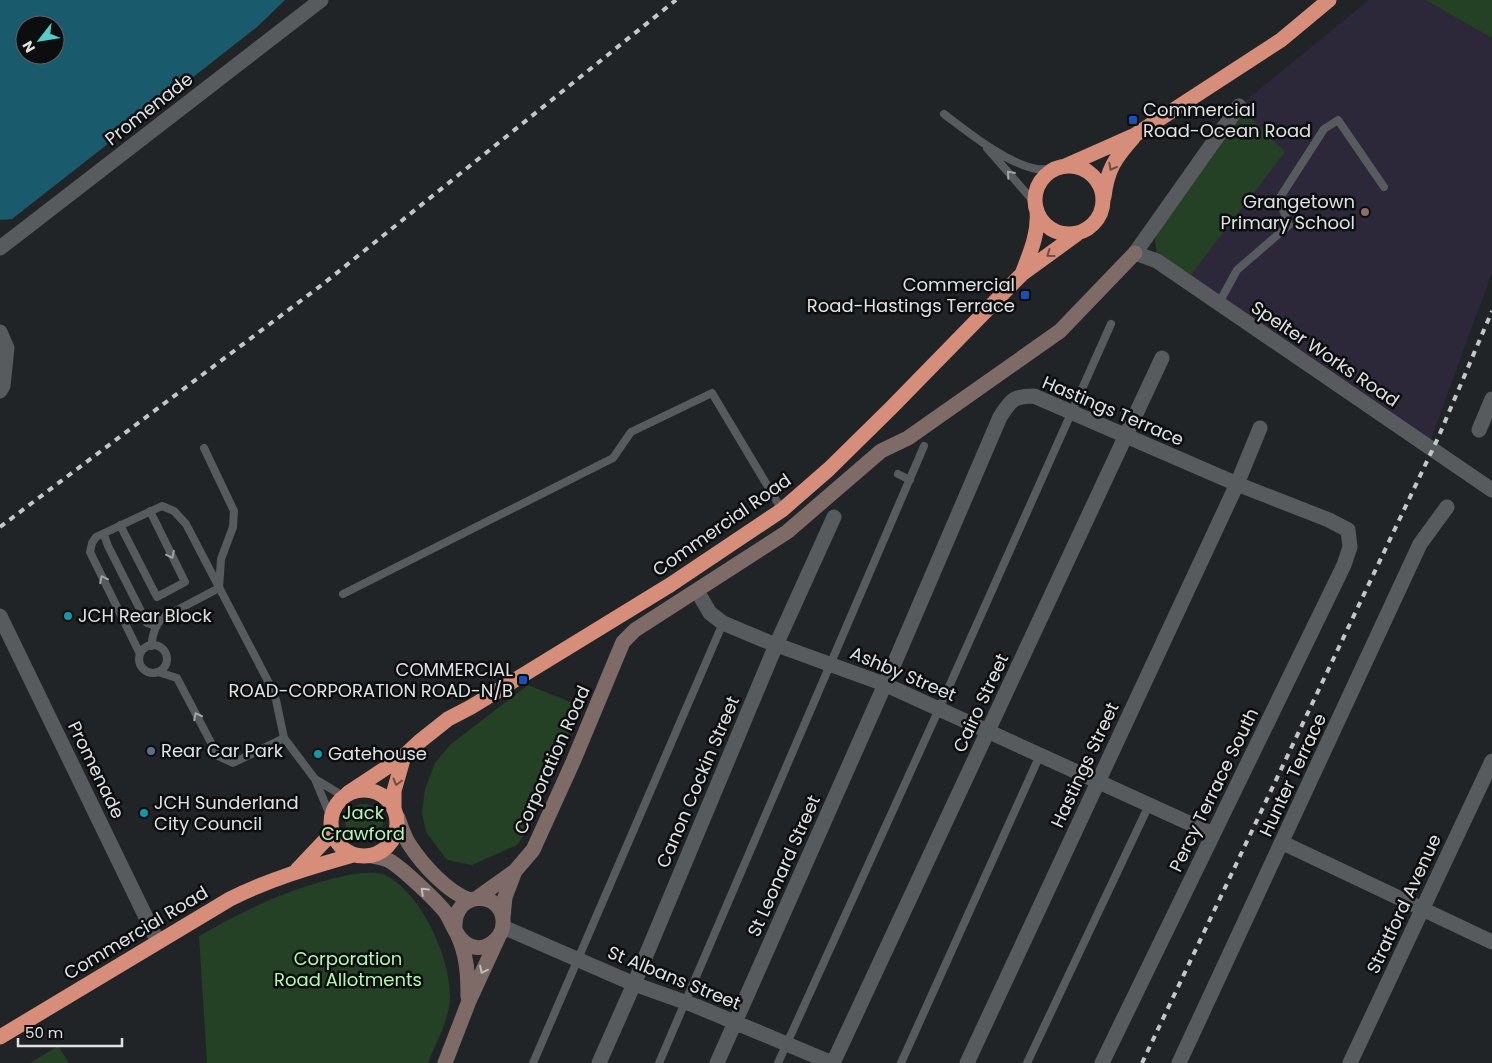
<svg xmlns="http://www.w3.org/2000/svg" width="1492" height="1063" viewBox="0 0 1492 1063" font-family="Poppins,sans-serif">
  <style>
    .education { fill: #2c2839 }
    .green { fill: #244025 }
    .water { fill: #195b6c; fill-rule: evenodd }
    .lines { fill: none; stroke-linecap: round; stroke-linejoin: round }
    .lane { stroke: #585b5e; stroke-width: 8 }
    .street { stroke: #585b5e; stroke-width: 15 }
    .secondary { stroke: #7e6a66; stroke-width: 15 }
    .highway { stroke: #d68d79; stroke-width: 15 }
    .rail { stroke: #c4c6c8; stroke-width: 4; stroke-dasharray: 6 6; stroke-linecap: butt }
    .oneway { stroke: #714d44 }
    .oneway2 { stroke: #a2a5a7 }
    .oneway3 { stroke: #c2bdbe }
    .transit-dot { fill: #1a4fb4; stroke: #0c0d0e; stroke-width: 2 }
    .education-dot { fill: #8d6e63; stroke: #0c0d0e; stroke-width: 2 }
    .culture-dot { fill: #0f9aa8; stroke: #0c0d0e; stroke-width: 2 }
    .service-dot { fill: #5c6f8a; stroke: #0c0d0e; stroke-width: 2 }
    .labels { text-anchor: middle; stroke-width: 5; stroke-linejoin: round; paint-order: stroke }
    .street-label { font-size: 18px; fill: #dfe1e3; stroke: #0c0d0e }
    .poi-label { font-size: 18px; fill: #dfe1e3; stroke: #0c0d0e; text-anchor: start }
    .park-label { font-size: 18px; fill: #b1f8b2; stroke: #0c0d0e }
  </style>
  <rect width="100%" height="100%" fill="#212426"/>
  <path class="education" d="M 1369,0 L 1425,0 L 1492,38 L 1492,272 L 1428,447 L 1185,281 L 1239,106 Z"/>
  <path class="green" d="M 1425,0 L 1492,0 L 1492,38 Z
    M 1239,106 L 1285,152 L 1186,281 L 1157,261 L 1154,227 Z
    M 528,685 L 580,706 L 527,831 L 517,845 L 472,865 L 447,860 L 426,832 L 422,813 L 425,789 L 435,763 L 450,745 Z
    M345 823a19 19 0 1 1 38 0a19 19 0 1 1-38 0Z
    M 361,873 C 368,873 377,872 383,874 C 421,891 451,958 450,998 C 449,1021 436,1042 428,1063 L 207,1063 L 199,936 C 250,907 302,882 361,873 Z
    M 58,1046 L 69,1063 L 30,1063 Z"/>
  <path class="water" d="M 0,0 L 285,0 L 257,27 L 12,219 L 0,220 ZM 25,25 L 55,25 L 55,55 L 25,55 Z"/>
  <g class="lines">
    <path class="lane" d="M 944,114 C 968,132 1007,164 1037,169 C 1043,170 1050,168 1056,168
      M 987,148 L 1035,203
      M 1219,303 L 1237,270 L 1289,225 L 1279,199 L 1324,129 L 1338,120 L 1384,187
      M 898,474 L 910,480
      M 120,525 L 157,597 L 185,582 L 150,511
      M 104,535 L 108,546 L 147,623 L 156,626
      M 343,594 L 613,458 L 631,432 L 712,393 L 782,510
      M139 659a14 14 0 1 1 28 0a14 14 0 1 1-28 0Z
      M 151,646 C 153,635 154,627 162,618 L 219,588 L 221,559 L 233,527 L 234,511 L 204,448
      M 140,654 L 90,552 L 92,543 L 96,537 L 162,506 L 174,511 L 186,524 L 269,683 L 276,700 L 284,738 L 315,779 L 331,818
      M 158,672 L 177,678 L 218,756 L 233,763 L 284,738
      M 315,779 L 343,796
      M 533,1063 L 723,623
      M 659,1063 L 924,446
      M 778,1063 L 939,709 L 1111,324
      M 901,1063 L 1040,755
      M 1027,1063 L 1149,805"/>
    <path class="street" d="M 1239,106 L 1135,253 L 1157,261 L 1492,490
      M 0,248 L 321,0
      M 0,332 L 7,348 L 3,386 L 0,391
      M 1479,430 L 1492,399
      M 697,591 L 710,613 L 723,623 L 766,641 L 884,684 L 1213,834
      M 0,616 L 158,942
      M 1283,843 L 1492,942
      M 503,927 L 634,984 L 696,1006 L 832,1063
      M 599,1063 L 634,984 L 776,645 L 834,517
      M 717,1063 L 894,664 L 1000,417 C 1011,400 1013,396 1034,396 L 1237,484 L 1329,520 L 1348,530 L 1350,547 L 1344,565 L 1102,1063
      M 833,1063 L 1162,358
      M 967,1063 L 1237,484 L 1260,428
      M 1179,1063 L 1420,544 L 1447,507
      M 1350,1063 L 1492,761"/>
    <path class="secondary" d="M 398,818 C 401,826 404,836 409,844 C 422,864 447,892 470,900
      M 372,856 C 377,857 385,858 390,861 C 403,869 437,901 446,913 C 452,922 455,935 464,942 C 480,956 505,941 503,920 C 501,890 453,890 455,928
      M 477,898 L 515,871 L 533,850 L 573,762 L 623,642 L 635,630 L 787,532 L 881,451 L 908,438 L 1060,331 L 1135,253
      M 503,918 L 505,897 L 515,871
      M 458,936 C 467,956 468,975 468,997
      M 445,1063 L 469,1001 L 498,938"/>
    <path class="highway" d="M 1065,166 L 1135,135 L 1281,40 L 1329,0
      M1035 200a34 34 0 1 1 68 0a34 34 0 1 1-68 0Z
      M 1104,197 C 1107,170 1115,158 1133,138
      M 1022,274 C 1030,253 1039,233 1037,211
      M331 823a33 33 0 1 1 66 0a33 33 0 1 1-66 0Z
      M 348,793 L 404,756 L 419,742 L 448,719 L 471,707 L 670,585 L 782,510 L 829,469 L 892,407 L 1022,274 L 1077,234
      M 394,808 L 394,791 L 404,756
      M 297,870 L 332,833
      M 0,1037 L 230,899 C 270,879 311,867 353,855"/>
    <path class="rail" d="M 0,527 L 323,284 L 676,0
      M 1142,1063 L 1438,438 L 1492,311"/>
  </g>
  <defs><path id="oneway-chevron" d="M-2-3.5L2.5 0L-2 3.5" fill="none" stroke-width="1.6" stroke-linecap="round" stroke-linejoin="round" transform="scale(1.25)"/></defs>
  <g class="oneway">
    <use href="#oneway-chevron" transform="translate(1112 167) rotate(118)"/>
    <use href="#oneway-chevron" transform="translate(1050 254) rotate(144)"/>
    <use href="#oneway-chevron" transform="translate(397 782) rotate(105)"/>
  </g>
  <g class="oneway2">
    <use href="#oneway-chevron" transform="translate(1010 174) rotate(-131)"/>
    <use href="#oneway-chevron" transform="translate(171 555) rotate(64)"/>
    <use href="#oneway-chevron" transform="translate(103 579) rotate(-116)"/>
    <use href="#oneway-chevron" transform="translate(197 716) rotate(-117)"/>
  </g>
  <g class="oneway3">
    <use href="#oneway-chevron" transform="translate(424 891) rotate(-136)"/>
    <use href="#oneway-chevron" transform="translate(483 970) rotate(116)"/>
  </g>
  <g class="transit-dot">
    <rect x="1128" y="115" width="10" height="10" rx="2.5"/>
    <rect x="1020" y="290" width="10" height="10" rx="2.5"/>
    <rect x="518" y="675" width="10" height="10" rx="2.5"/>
  </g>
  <circle class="education-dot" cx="1365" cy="212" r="5"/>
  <g class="culture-dot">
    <circle cx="68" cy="616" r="5"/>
    <circle cx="318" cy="754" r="5"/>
    <circle cx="144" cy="813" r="5"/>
  </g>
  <circle class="service-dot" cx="151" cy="751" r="5"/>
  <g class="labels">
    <g class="street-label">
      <text transform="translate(149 109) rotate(-38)" y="6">Promenade</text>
      <text transform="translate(1325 354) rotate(34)" y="6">Spelter Works Road</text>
      <text transform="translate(1113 411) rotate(23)" y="6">Hastings Terrace</text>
      <text transform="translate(722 525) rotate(-35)" y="6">Commercial Road</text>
      <text transform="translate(903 674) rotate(23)" y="6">Ashby Street</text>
      <text transform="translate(981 703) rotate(-65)" y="6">Cairo Street</text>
      <text transform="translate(552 760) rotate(-66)" y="6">Corporation Road</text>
      <text transform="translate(1085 765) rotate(-65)" y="6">Hastings Street</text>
      <text transform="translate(96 770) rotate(64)" y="6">Promenade</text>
      <text transform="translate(1293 775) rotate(-65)" y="6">Hunter Terrace</text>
      <text transform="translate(698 782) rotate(-67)" y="6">Canon Cockin Street</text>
      <text transform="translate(1214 790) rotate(-64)" y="6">Percy Terrace South</text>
      <text transform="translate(784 866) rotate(-66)" y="6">St Leonard Street</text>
      <text transform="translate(1404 904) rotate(-65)" y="6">Stratford Avenue</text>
      <text transform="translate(136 933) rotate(-31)" y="6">Commercial Road</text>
      <text transform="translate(674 978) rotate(22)" y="6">St Albans Street</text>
    </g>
    <g class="poi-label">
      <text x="1143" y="116">Commercial<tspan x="1143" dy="21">Road-Ocean Road</tspan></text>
      <text x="1355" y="208" text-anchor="end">Grangetown<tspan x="1355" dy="21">Primary School</tspan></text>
      <text x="1015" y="291" text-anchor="end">Commercial<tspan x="1015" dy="21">Road-Hastings Terrace</tspan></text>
      <text x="78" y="622">JCH Rear Block</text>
      <text x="513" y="676" text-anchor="end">COMMERCIAL<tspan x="513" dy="21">ROAD-CORPORATION ROAD-N/B</tspan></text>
      <text x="161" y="757">Rear Car Park</text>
      <text x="328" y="760">Gatehouse</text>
      <text x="154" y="809">JCH Sunderland<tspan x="154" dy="21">City Council</tspan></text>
    </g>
    <g class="park-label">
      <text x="363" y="819">Jack<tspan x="363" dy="21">Crawford</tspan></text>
      <text x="348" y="965">Corporation<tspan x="348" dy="21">Road Allotments</tspan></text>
    </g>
  </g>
  <g transform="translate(40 40) rotate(239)"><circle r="24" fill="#0c0d0e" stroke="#606263"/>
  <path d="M0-4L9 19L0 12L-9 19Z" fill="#53cdc9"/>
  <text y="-8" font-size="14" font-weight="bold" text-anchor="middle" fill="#dfe1e3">N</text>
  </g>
  <path d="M18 1038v8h104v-8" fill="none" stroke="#dfe1e3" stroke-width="2.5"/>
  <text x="25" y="1038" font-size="15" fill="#dfe1e3" stroke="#0c0d0e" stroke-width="4" paint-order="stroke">50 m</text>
</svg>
